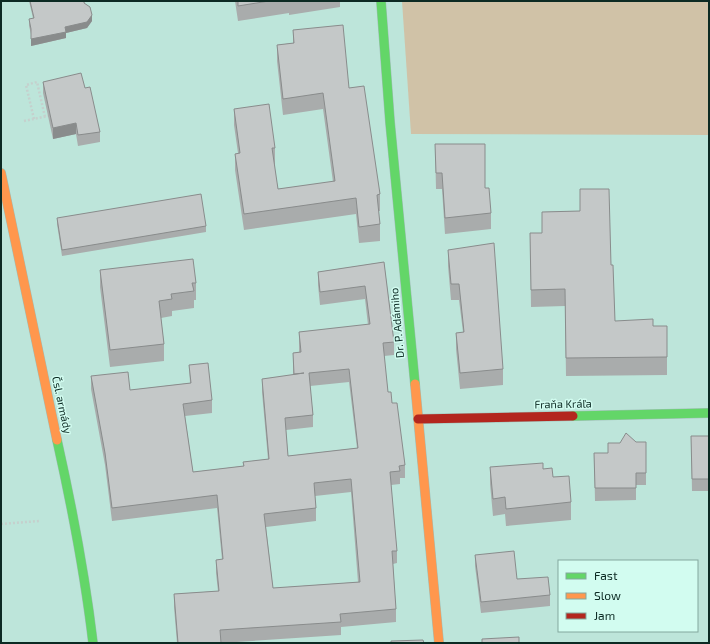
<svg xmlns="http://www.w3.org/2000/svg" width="710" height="644" viewBox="0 0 710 644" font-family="'Exo 2',sans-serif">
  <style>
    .green { fill: #d0c2a7 }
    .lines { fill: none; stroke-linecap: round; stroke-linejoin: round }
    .fast-casing { stroke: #9fbeb6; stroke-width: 10 }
    .slow-casing { stroke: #9fbeb6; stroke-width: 10 }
    .jam-casing { stroke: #9fbeb6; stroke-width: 10 }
    .path { stroke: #c5d0cd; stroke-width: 2.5; stroke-dasharray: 2 2; stroke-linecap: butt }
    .fast { stroke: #63d668; stroke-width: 9 }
    .slow { stroke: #ff974d; stroke-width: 9 }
    .jam { stroke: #b3261e; stroke-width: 9 }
    .wall { fill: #a9acac; fill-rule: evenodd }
    .shaded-wall { fill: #898c8c }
    .building { fill: #c4c8c8; stroke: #898c8c; fill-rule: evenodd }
    .labels { text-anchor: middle; stroke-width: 3; stroke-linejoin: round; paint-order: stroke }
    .street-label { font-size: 11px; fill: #0c2a23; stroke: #d2fcf0 }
  </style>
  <rect width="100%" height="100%" fill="#bde5da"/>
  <path class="green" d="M 402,1 L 709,1 L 709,135 L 411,134 Z"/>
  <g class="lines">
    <g class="fast-casing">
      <path id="fast" d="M 381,1 L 390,122 L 415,384
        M 573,416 L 709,413
        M 57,440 C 72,507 85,575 93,643"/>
    </g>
    <g class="slow-casing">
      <path id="slow" d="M 1,173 L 57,440
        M 415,384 L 439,643"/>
    </g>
    <g class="jam-casing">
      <path id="jam" d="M 418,419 L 573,416"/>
    </g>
    <path class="path" d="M 34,119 L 26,85 L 37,82 L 45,117
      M 24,121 L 48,116
      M 1,524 L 39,521"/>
    <use href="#fast" class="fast"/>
    <use href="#slow" class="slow"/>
    <use href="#jam" class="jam"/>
  </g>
  <path class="wall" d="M 29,1 L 84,1 L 92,21 L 87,28 L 66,33 L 66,38 L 31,46 L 31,34 L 29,26 L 29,19 L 33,18 Z
    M 235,1 L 340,1 L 340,7 L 289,15 L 289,13 L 238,21 Z
    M 293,30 L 349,88 L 380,194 L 380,211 L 378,211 L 380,224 L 380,241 L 359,243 L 356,214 L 244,230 L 235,170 L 235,154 L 238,153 L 234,125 L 234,109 L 275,148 L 275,164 L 274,164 L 278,189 L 333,182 L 323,109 L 283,115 L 277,61 L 277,45 L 293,43 Z
    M 43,82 L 85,88 L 100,132 L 100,142 L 78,146 L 76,134 L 53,139 L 43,93 Z
    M 435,144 L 485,188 L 491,213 L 491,229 L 445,234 L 442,189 L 436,189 Z
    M 580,189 L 611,265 L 615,321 L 653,326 L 667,357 L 667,375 L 566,376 L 565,306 L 531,307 L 530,233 L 542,233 L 542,212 L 580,211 Z
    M 57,218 L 206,226 L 206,232 L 62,256 L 57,224 Z
    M 448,250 L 503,369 L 503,385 L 460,389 L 456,349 L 456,333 L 463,332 L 459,300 L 451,300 L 448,266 Z
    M 384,262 L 394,342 L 394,355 L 384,356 L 388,392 L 392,403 L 405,465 L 405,478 L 400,478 L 400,484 L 391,485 L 397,551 L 397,563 L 393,564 L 396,609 L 396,622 L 341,627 L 341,635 L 221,643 L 177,643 L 174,607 L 174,594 L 218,591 L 216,573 L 216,560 L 222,559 L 217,508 L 112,521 L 105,465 L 91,389 L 91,376 L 130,390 L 190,383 L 189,365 L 212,400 L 212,413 L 185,416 L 193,472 L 243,466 L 243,462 L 268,459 L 262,392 L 262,379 L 293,375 L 293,353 L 299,352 L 299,332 L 368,325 L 365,299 L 320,305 L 318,285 L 318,272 ZM 349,382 L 357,448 L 288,456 L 286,430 L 313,427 L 313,415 L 310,386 ZM 351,492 L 358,582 L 273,588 L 266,527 L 316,521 L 316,508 L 315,496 Z
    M 100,270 L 196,283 L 196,300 L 194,300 L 194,308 L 172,311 L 172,316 L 161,318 L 164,344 L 164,361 L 110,367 L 100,287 Z
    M 691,436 L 709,436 L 709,491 L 692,491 Z
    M 646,442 L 646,485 L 636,485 L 636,500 L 595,501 L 594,453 L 608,453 L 620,443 Z
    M 490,467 L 543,469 L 553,477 L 571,502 L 571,520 L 506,526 L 505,514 L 493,516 L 490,484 Z
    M 475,555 L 517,579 L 550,595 L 550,606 L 481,613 L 475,566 Z"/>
  <path class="shaded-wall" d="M 92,15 L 92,21 L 87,28 L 66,33 L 66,38 L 31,46 L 31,39 Z
    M 76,123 L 76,134 L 53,139 L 53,128 Z"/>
  <path class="building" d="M 30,1 L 84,1 L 84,3 L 90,7 L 92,15 L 87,22 L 65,27 L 66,32 L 31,39 L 31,29 L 29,19 L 34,18 Z
    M 238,1 L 269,1 L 238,6 Z
    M 343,25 L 349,88 L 364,86 L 380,194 L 377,195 L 380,224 L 359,227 L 356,198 L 244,214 L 235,154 L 240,153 L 234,109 L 269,104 L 275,148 L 272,148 L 278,189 L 335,181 L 323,93 L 283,99 L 277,45 L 294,43 L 293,30 Z
    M 81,73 L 85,88 L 90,87 L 100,132 L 78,135 L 76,123 L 53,128 L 43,82 Z
    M 435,144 L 485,144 L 485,188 L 489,188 L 491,213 L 445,218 L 442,173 L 436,173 Z
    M 580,189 L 609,189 L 611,265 L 613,265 L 615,321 L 653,319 L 653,326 L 667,326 L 667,357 L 566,358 L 565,289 L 531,290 L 530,233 L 542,233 L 542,212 L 580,211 Z
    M 201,194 L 206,226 L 62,250 L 57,218 Z
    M 494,243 L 503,369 L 460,373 L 456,333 L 464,332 L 459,284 L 451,284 L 448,250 Z
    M 193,259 L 196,283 L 192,283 L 194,291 L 171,294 L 172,299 L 159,301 L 164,344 L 110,350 L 100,270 Z
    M 384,262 L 394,342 L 383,343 L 388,392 L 391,392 L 392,403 L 397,403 L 405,465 L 399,466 L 400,471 L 390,472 L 397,551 L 392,551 L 396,609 L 340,614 L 341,622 L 220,630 L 221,643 L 178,643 L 174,594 L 219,591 L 216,560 L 223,559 L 217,495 L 112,508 L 105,453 L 91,376 L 128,372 L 130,390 L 191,383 L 189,365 L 208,363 L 212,400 L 183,404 L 193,472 L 244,466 L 243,462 L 269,459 L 262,379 L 304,373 L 294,374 L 293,353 L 301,352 L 299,332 L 370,324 L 365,286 L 320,292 L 318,272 ZM 349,369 L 358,448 L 288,456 L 285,418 L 313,415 L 309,373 ZM 351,479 L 360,582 L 273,588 L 264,514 L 316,508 L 314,483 Z
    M 626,433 L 636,442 L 646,442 L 646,473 L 636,473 L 636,488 L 595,488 L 594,453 L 608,453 L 608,443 L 620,443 Z
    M 691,436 L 709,436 L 709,479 L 692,479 Z
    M 543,463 L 543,469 L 552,468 L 553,477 L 569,476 L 571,502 L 506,509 L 505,497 L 493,499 L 490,467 Z
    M 514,551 L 517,579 L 548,577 L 550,595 L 481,602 L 475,555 Z
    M 519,637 L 519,643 L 482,643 L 482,639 Z
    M 423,640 L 424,643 L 391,643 L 391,641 Z"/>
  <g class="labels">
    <g class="street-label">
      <text transform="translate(397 323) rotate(-95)" y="4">Dr. P. Adámiho</text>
      <text transform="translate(563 404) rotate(-1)" y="4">Fraňa Kráľa</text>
      <text transform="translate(62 405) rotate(78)" y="4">Čsl. armády</text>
    </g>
  </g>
  <rect width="710" height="644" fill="none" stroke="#0c2a23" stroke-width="4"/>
  <rect x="558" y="560" width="140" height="72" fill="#d2fcf0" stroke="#83a89e"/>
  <rect x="566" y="573" width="20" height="6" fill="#63d668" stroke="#83a89e"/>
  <text x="594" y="580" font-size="12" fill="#0c2a23">Fast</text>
  <rect x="566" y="593" width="20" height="6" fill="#ff974d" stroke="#83a89e"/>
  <text x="594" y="600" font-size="12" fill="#0c2a23">Slow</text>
  <rect x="566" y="613" width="20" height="6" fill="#b3261e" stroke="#83a89e"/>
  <text x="594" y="620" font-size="12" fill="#0c2a23">Jam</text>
</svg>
